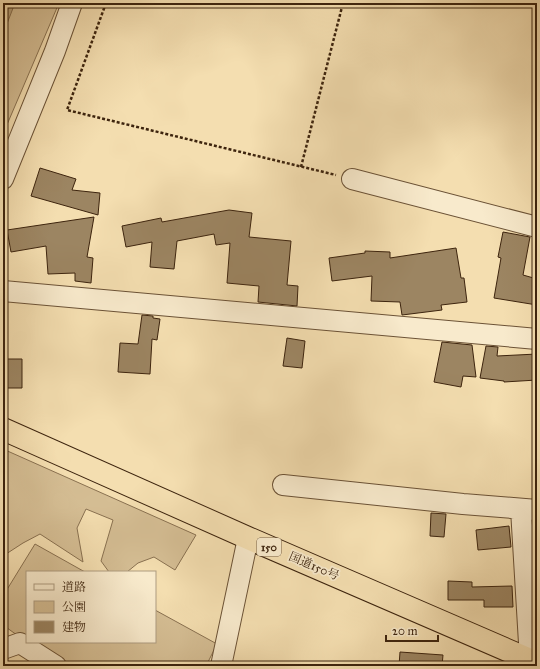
<svg xmlns="http://www.w3.org/2000/svg" width="540" height="669" viewBox="0 0 540 669" font-family="'IM FELL Great Primer','Noto Serif JP',serif">
  <style>
    .green { fill: #d5be94; stroke: #897151 }
    .water { fill: #b69f79; stroke: #866e4e }
    .building { fill: #9c8562; stroke: #3d240e }
    .lines { fill: none; stroke-linecap: round; stroke-linejoin: round }
    .street-casing { stroke: #6b5236; stroke-width: 22 }
    .highway-casing { stroke: #3d240e; stroke-width: 24 }
    .path { stroke: #3d240e; stroke-width: 2.5; stroke-dasharray: 3 2; stroke-linecap: butt }
    .street { stroke: #f8eacc; stroke-width: 20 }
    .highway { stroke: #f4deb0; stroke-width: 22 }
    .labels { text-anchor: middle; stroke-width: 3.5; stroke-linejoin: round; paint-order: stroke }
    .shield { fill: #f8eacc; stroke: #755f47; stroke-width: 1 }
    .shield-label { font-size: 11px; font-weight: bold; fill: #3d240e }
    .street-label { font-size: 12px; fill: #3d240e; stroke: #f8eacc }
  </style>
  <rect width="100%" height="100%" fill="#f4deb0"/>
  <filter id="stains"><feTurbulence type="fractalNoise" baseFrequency=".005" numOctaves="4"/><feColorMatrix values="0 0 0 0 .2 0 0 0 0 .09 0 0 0 0 .02 0 0 0 .5 -.17"/></filter>
  <radialGradient id="worn" r=".72"><stop offset=".6" stop-color="#630" stop-opacity="0"/><stop offset="1" stop-color="#630" stop-opacity=".3"/></radialGradient>
  <path class="green" d="M 3,3 L 59,3 L 3,134 Z
    M 3,449 L 196,535 L 175,570 L 154,557 L 138,563 L 127,572 L 109,572 L 101,561 L 113,520 L 86,509 L 77,528 L 83,562 L 40,534 L 23,543 L 3,556 Z
    M 35,544 L 85,572 L 27,572 L 27,642 L 155,642 L 155,610 L 217,644 L 206,666 L 60,666 L 3,625 L 3,596 Z"/>
  <path class="water" d="M 3,3 L 15,3 L 3,34 Z"/>
  <path class="building" d="M 40,168 L 76,179 L 72,190 L 100,193 L 98,215 L 31,196 Z
    M 229,210 L 252,213 L 249,237 L 291,241 L 287,285 L 298,286 L 297,306 L 258,302 L 259,286 L 227,283 L 230,243 L 216,245 L 214,234 L 177,241 L 174,269 L 150,267 L 152,242 L 126,247 L 122,226 L 161,218 L 162,222 Z
    M 94,217 L 87,257 L 93,258 L 91,283 L 75,281 L 75,273 L 48,274 L 46,246 L 11,252 L 7,230 Z
    M 503,232 L 530,237 L 523,275 L 537,279 L 537,305 L 494,298 L 501,258 L 498,257 Z
    M 456,248 L 461,278 L 464,278 L 467,302 L 441,305 L 442,310 L 402,315 L 400,302 L 371,301 L 372,276 L 332,281 L 329,258 L 365,253 L 365,251 L 390,252 L 390,258 Z
    M 142,315 L 153,316 L 153,318 L 160,319 L 157,340 L 152,339 L 150,374 L 118,372 L 120,343 L 138,344 Z
    M 287,338 L 305,341 L 302,368 L 283,366 Z
    M 442,342 L 472,345 L 476,377 L 463,376 L 461,387 L 434,382 Z
    M 486,346 L 498,347 L 497,356 L 537,354 L 537,380 L 504,382 L 504,381 L 480,378 Z
    M 3,359 L 22,359 L 22,388 L 3,388 Z
    M 431,513 L 446,514 L 444,537 L 430,536 Z
    M 509,526 L 511,547 L 478,550 L 476,530 Z
    M 448,581 L 472,582 L 472,587 L 512,586 L 513,607 L 484,607 L 484,600 L 448,600 Z
    M 400,652 L 443,655 L 442,666 L 399,666 Z"/>
  <g class="lines">
    <g class="street-casing">
      <path id="street" d="M 3,179 L 55,51 L 72,3
        M 352,179 L 537,227
        M 3,291 L 537,339
        M 283,485 L 463,504 L 537,510
        M 521,509 L 530,660 L 528,666
        M 3,649 L 20,643 L 56,666
        M 221,666 L 248,538"/>
    </g>
    <g class="highway-casing">
      <path id="highway" d="M 3,429 L 248,538 L 537,663"/>
    </g>
    <path class="path" d="M 106,3 L 67,110 L 336,175
      M 301,167 L 343,3"/>
    <use href="#street" class="street"/>
    <use href="#highway" class="highway"/>
  </g>
  <g class="labels">
    <rect class="shield" x="257" y="538" width="24" height="18" rx="3"/>
    <g class="shield-label">
      <text x="269" y="551">150</text>
    </g>
    <g class="street-label">
      <text transform="translate(314 566) rotate(23)" y="4">国道150号</text>
    </g>
  </g>
  <rect width="540" height="669" fill="none" stroke="#f4deb0" stroke-width="16"/>
  <rect x="4" y="4" width="532" height="661" fill="none" stroke="#3d240e" stroke-width="2"/>
  <rect x="8" y="8" width="524" height="653" fill="none" stroke="#3d240e"/>
  <rect x="26" y="571" width="130" height="72" fill="#f8eacc" stroke="#ad9b80"/>
  <rect x="34" y="584" width="20" height="6" fill="#f8eacc" stroke="#ad9b80"/>
  <text x="62" y="591" font-size="12" fill="#3d240e">道路</text>
  <rect x="34" y="601" width="20" height="12" fill="#d5be94" stroke="#ad9b80"/>
  <text x="62" y="611" font-size="12" fill="#3d240e">公園</text>
  <rect x="34" y="621" width="20" height="12" fill="#9c8562" stroke="#ad9b80"/>
  <text x="62" y="631" font-size="12" fill="#3d240e">建物</text>
  <path d="M386 635v6h52v-6" fill="none" stroke="#3d240e" stroke-width="2"/>
  <text x="392" y="635" font-size="12" fill="#3d240e" stroke="#f8eacc" stroke-width="3" paint-order="stroke">20 m</text>
  <rect width="100%" height="100%" filter="url(#stains)"/>
  <rect width="100%" height="100%" fill="url(#worn)"/>
</svg>
